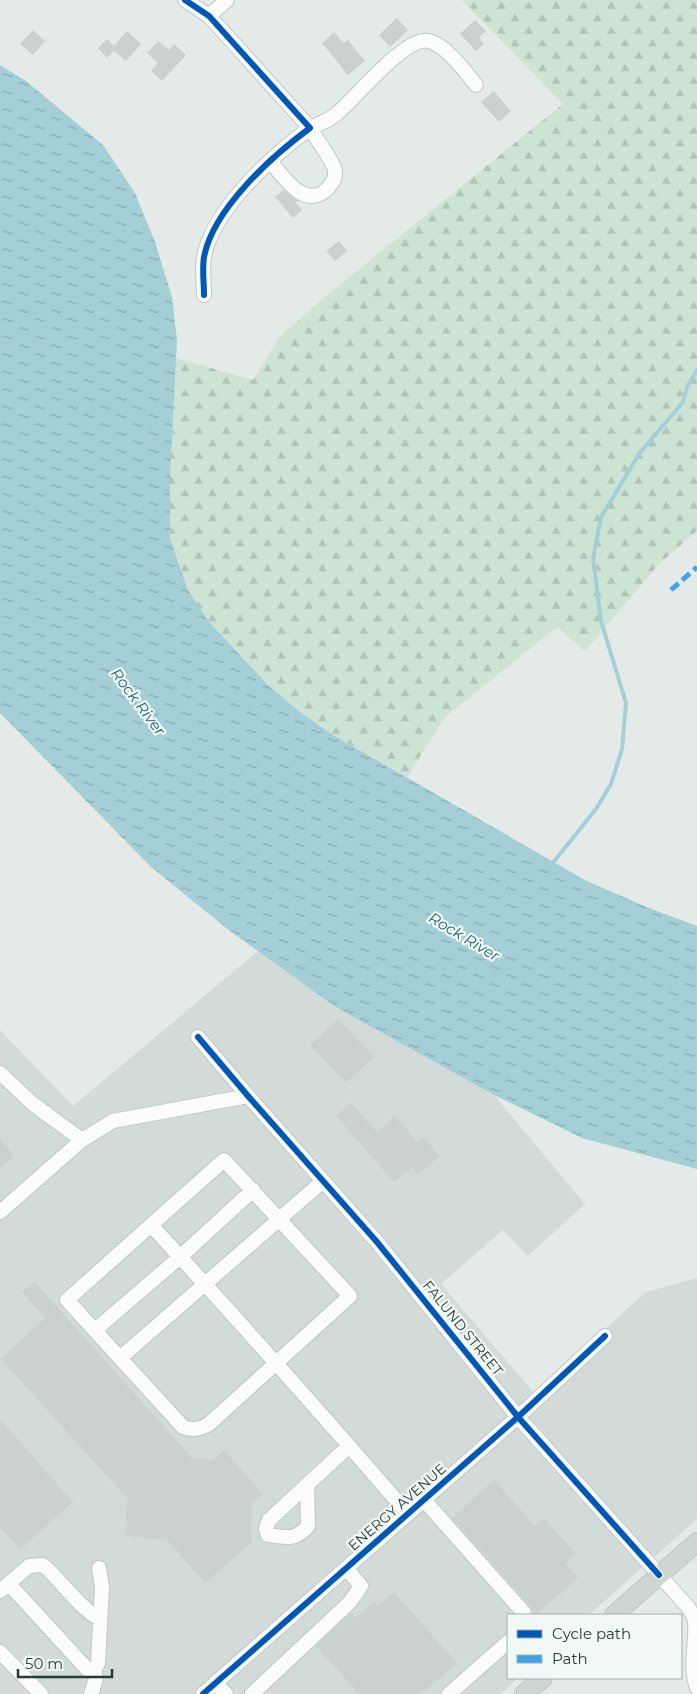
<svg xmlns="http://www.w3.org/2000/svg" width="697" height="1694" viewBox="0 0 697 1694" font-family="Montserrat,sans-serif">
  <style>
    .built { fill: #d2dbd7 }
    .forest { fill: url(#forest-firs) }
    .water { fill: url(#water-ripples) }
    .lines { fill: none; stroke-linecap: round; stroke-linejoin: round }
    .stream { stroke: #a5cfd7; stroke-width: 4 }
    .building { fill: #cbd1ce }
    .minor-casing { stroke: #c1c7c4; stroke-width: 16 }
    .major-casing { stroke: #bdc6c3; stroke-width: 20 }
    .minor { stroke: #fbfcfb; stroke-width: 14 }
    .major { stroke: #cdd6d3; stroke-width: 18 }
    .quiet { stroke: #3ea4eb; stroke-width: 5; stroke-dasharray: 10 5; stroke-linecap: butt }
    .cycleway-casing { stroke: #f2f8f5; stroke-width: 9 }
    .cycleway { stroke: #0057b8; stroke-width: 6 }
    .labels { text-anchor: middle; stroke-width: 4.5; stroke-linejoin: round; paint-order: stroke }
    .street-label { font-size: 14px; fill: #223c36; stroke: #f2f8f5 }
    .water-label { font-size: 15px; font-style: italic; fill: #1d6778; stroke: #f2f8f5 }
  </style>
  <defs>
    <pattern id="forest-firs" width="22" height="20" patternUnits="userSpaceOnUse" patternTransform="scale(1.25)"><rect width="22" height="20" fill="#cde3d4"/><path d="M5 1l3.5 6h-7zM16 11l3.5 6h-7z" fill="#b0c4b7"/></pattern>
    <pattern id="water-ripples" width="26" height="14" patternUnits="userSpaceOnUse" patternTransform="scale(1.25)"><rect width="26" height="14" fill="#a5cfd7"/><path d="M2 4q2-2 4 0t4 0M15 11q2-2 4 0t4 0" fill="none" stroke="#86a9af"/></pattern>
  </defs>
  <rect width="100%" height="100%" fill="#e4eae7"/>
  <path class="built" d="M 258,951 L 337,1008 L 494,1095 L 585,1204 L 528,1256 L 503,1230 L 441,1284 L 534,1393 L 646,1292 L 697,1278 L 697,1519 L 589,1615 L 508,1615 L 508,1678 L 518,1678 L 500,1694 L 0,1694 L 0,1030 L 73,1106 Z"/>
  <path class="forest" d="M 462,0 L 697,0 L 697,531 L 658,565 L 585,651 L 557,627 L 445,717 L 407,777 L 333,735 L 300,712 L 267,684 L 210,623 L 188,590 L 170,538 L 170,478 L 176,358 L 253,380 L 279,338 L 320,301 L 563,104 Z"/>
  <path class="water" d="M 0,65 L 26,81 L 103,145 L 135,193 L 155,242 L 172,297 L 177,340 L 170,478 L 170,538 L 188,590 L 210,623 L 267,684 L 300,712 L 333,735 L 585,880 L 644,906 L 697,926 L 697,1169 L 582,1138 L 494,1095 L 337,1008 L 230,931 L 151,867 L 0,713 Z"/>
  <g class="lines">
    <path class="stream" d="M 552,864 L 596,809 L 611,784 L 622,749 L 626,703 L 601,621 L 593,559 L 601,517 L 639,454 L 683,402 L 687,387 L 697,370"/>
  </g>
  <path class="building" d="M 397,18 L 408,30 L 390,47 L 379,35 Z
    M 475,20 L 486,31 L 479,37 L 484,44 L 476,51 L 460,34 Z
    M 33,30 L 45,41 L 33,55 L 20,44 Z
    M 127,31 L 141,44 L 126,61 L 114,51 L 107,58 L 98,48 L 107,39 L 114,46 Z
    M 334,32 L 343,43 L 348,40 L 365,61 L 348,75 L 322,43 Z
    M 158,41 L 169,50 L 174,44 L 186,55 L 162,81 L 151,71 L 158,63 L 147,53 Z
    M 494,91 L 511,111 L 499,122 L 481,102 Z
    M 283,190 L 298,201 L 296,203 L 302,210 L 293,218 L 275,197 Z
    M 339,241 L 347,251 L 335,261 L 326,251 Z
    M 338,1019 L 374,1057 L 346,1083 L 310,1045 Z
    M 351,1103 L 377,1132 L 395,1116 L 418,1142 L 424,1137 L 440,1156 L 418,1175 L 412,1167 L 394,1182 L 336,1116 Z
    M 0,1139 L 14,1156 L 0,1169 Z
    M 35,1282 L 192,1458 L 213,1460 L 224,1450 L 263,1494 L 252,1503 L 251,1543 L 205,1583 L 167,1540 L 126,1536 L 127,1498 L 1,1359 L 45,1318 L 22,1292 Z
    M 0,1419 L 73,1502 L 20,1549 L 0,1527 Z
    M 494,1480 L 535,1526 L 544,1518 L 576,1554 L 565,1563 L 578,1578 L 535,1615 L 531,1607 L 452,1518 Z
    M 394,1592 L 457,1663 L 421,1694 L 359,1694 L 316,1646 L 352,1612 L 356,1618 L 374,1601 L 378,1606 Z"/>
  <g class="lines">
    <g class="minor-casing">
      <path id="minor" d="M 185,0 L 209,16 L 310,128 C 272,156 213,209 204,257 C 202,269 204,283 204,295
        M 209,16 L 227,0
        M 271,162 C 284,178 306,211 328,188 C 332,183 336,179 335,171 C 335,164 315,137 310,128 C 317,125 327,121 334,116 C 353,102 405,35 429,41 C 447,46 465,71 476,85
        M 198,1037 L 248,1096 L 377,1242 L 518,1417 L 688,1607 C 691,1612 694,1616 695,1621 C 697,1643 689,1665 697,1688
        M 0,1073 L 33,1104 L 82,1140
        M 0,1212 L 82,1140 L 113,1121 L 248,1096
        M 151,1225 L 224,1160 L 350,1296 L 209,1424 C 199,1429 193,1431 183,1427 L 67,1300 L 151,1225 C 238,1320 324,1416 408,1514
        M 95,1330 L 180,1257 L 253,1190
        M 120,1358 L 323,1181
        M 307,1484 L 308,1526 C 296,1541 285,1537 268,1535 L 266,1529 L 269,1520 L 349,1446
        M 424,1500 L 524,1613 L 524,1615
        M 9,1584 L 87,1669 L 94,1671
        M 0,1591 L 29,1566 L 43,1565 C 62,1581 78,1607 100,1619
        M 0,1652 L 41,1694
        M 215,1683 L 226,1694
        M 91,1694 L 96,1679 L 94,1671 L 98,1663 L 102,1587 L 99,1568
        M 203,1694 L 518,1417 L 605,1336
        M 252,1694 L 350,1602 L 361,1586 L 346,1568
        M 449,1694 L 508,1642"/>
    </g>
    <g class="major-casing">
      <path id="major" d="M 614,1615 L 697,1542
        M 524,1694 L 543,1678"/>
    </g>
    <use href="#minor" class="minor"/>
    <use href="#major" class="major"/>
    <path class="quiet" d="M 671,590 L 697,567"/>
    <g class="cycleway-casing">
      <path id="cycleway" d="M 185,0 L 209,16 L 310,128 C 272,156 213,209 204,257 C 202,269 204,283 204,295
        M 198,1037 L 248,1096 L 377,1242 L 518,1417 L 659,1575
        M 203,1694 L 518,1417 L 605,1336"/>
    </g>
    <use href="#cycleway" class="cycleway"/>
  </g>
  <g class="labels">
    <g class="street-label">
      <text transform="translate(463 1328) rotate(51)" y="5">FALUND STREET</text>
      <text transform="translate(397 1507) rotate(-41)" y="5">ENERGY AVENUE</text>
    </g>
    <g class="water-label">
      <text transform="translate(138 702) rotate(53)" y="5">Rock River</text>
      <text transform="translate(464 937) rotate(31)" y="5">Rock River</text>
    </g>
  </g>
  <rect x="507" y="1614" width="175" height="65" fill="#f2f8f5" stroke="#9fada9"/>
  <rect x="517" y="1630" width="25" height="8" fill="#0057b8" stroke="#9fada9"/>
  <text x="552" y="1639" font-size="15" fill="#223c36">Cycle path</text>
  <rect x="517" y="1655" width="25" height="8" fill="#3ea4eb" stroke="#9fada9"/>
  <text x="552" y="1664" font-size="15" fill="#223c36">Path</text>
  <path d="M18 1669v8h94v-8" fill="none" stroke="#223c36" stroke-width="2.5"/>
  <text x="25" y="1669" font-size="15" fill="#223c36" stroke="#f2f8f5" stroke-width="4" paint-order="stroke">50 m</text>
</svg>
